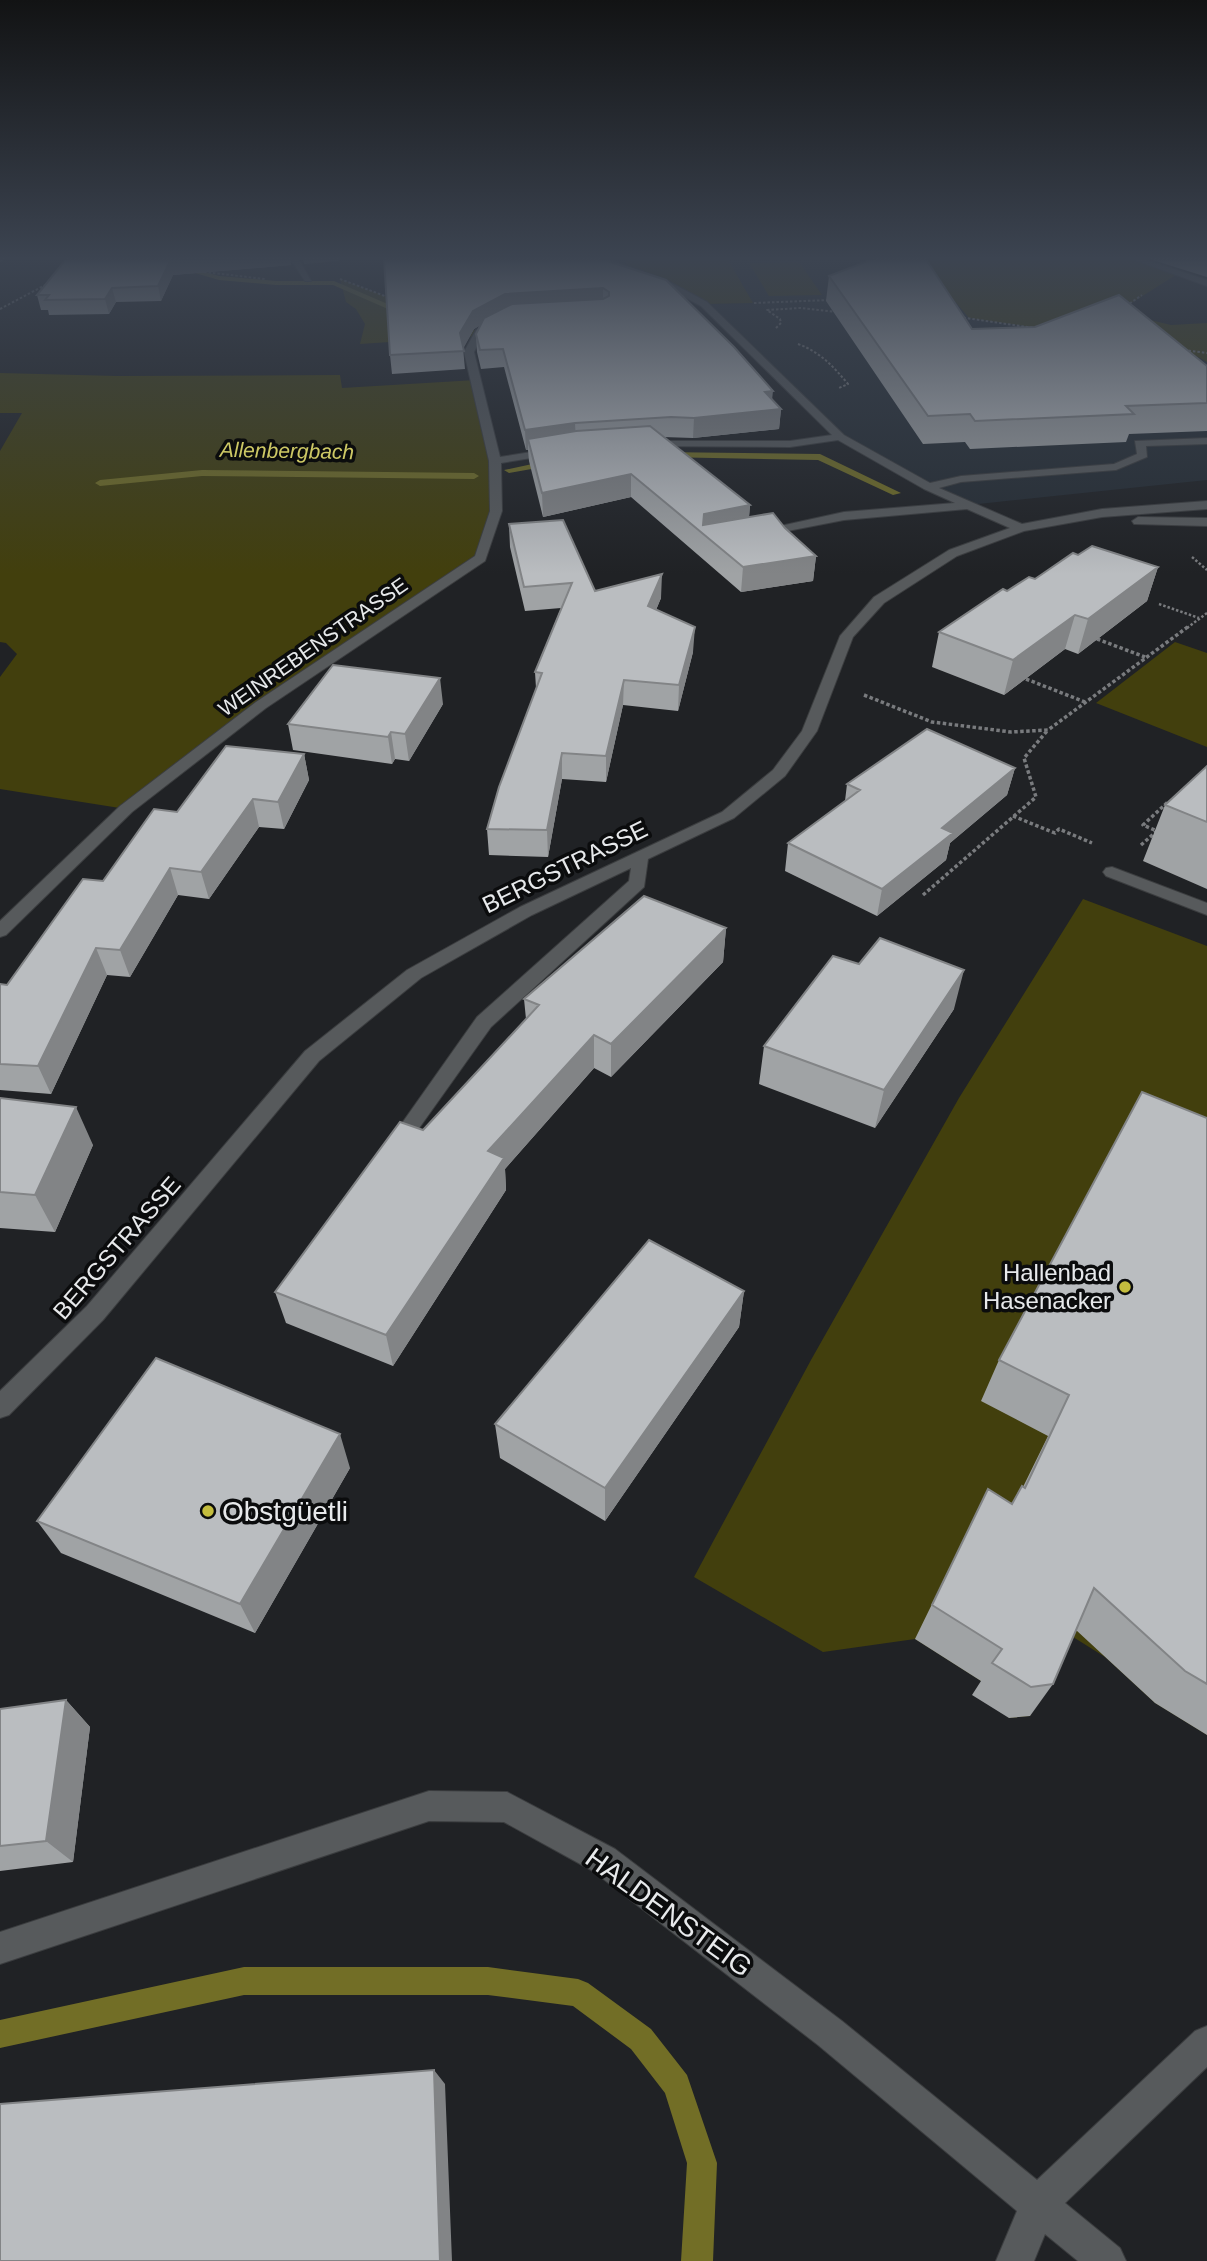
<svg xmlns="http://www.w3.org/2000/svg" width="1207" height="2261" viewBox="0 0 1207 2261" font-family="Helvetica,sans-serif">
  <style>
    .built { fill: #262d34 }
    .green { fill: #423f0d }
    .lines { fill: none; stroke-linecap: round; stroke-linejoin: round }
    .stream { fill: #726e26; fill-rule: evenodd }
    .minor-casing { stroke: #3b3d3f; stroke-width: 2 }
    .path-far2 { stroke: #797b7e; stroke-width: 2; stroke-dasharray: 2.5 2; stroke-linecap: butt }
    .path-far1 { stroke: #797b7e; stroke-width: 2.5; stroke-dasharray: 2.5 2; stroke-linecap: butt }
    .path { stroke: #797b7e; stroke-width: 3.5; stroke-dasharray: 3.5 2.5; stroke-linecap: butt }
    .minor { fill: #575a5c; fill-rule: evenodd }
    .wall { fill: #a0a3a5 }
    .shaded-wall { fill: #828486 }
    .building { fill: #babdc0; stroke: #828486; stroke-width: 2 }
    .poi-dot { fill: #c4bd3e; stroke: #0b0c0d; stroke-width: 2.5 }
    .labels { text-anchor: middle; stroke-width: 7; stroke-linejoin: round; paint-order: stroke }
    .far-water-label { font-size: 21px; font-style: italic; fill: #cdc865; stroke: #0b0c0d }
    .far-street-label { font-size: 21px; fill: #e7e9eb; stroke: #0b0c0d }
    .street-label { font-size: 24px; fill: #e7e9eb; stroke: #0b0c0d }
    .poi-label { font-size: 24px; fill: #e7e9eb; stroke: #0b0c0d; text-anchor: end }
    .near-poi-label { font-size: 28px; fill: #e7e9eb; stroke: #0b0c0d; text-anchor: start }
    .near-street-label { font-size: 28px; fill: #e7e9eb; stroke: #0b0c0d }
  </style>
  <rect width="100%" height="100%" fill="#202225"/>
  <path class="built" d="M 727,258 L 918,258 L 1183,349 L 1207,362 L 1207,480 L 969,505 L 840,437 L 704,304 L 752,303 Z"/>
  <path class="green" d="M 631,258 L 727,258 L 753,303 L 704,304 L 627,268 L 625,261 Z
    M 918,258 L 1133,258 L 1179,273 L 1117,312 L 1171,325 L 1207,323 L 1207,362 L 1183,349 L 969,318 Z
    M 799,262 L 822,295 L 769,296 L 749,263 Z
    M 340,279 L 479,332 L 479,336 L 360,344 L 365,324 L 356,309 L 346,302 Z
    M 0,373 L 117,376 L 340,375 L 342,388 L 476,380 L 495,461 L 496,511 L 481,558 L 270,699 L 126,809 L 0,789 L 0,677 L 17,654 L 6,643 L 0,642 L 0,451 L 22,413 L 0,413 Z
    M 1175,642 L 1207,653 L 1207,747 L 1096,703 Z
    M 1083,899 L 1207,946 L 1207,1735 L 1155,1703 L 1105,1657 L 1046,1620 L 1040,1691 L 1030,1716 L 1009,1718 L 981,1681 L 915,1639 L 823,1652 L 694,1577 L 811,1360 L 959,1098 Z"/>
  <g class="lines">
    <path class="stream" d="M 180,265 L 219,276 L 276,281 L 334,281 L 411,314 L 404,316 L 333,285 L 276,285 L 219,280 L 178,268 Z
      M 659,452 L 820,454 L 901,493 L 893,495 L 818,460 L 662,457 L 659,456 Z
      M 551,460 L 554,461 L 554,465 L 509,473 L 504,470 Z
      M 202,470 L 474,473 L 479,476 L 474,479 L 202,476 L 100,486 L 95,483 L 100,480 Z
      M 244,1967 L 488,1967 L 578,1979 L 588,1983 L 651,2029 L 687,2075 L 717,2163 L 713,2261 L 681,2261 L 687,2163 L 665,2093 L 631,2049 L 573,2006 L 488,1995 L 244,1995 L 0,2048 L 0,2020 Z"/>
    <g class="minor-casing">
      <path id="minor" d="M 290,258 L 298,258 L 311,281 L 305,281 Z
        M 594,258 L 605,258 L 664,279 L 707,302 L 844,435 L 930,483 L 961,476 L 1114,464 L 1137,454 L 1135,441 L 1207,438 L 1207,444 L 1146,446 L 1147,457 L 1116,470 L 961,482 L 939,488 L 1022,524 L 1102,509 L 1207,501 L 1207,509 L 1102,517 L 1024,531 L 957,556 L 884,603 L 853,637 L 817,731 L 785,776 L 734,818 L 648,859 L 644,887 L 491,1027 L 417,1131 L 410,1134 L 403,1131 L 400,1126 L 477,1017 L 629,881 L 631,868 L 532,915 L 421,978 L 319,1061 L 103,1320 L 9,1415 L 0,1418 L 0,1391 L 87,1306 L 305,1051 L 407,970 L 520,907 L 722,812 L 773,770 L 802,731 L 840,636 L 874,597 L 949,550 L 1010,528 L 967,509 L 844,520 L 757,537 L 757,531 L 844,512 L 955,503 L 924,489 L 838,440 L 790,447 L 640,446 L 640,442 L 644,441 L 790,441 L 832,435 L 701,306 L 658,283 Z
        M 1129,258 L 1140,258 L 1207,280 L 1207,286 Z
        M 492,322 L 500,324 L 483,334 L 474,352 L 500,457 L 556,448 L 562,451 L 556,454 L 501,463 L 502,511 L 485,561 L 266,708 L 132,812 L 6,935 L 0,937 L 0,921 L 120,806 L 256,702 L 475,556 L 490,511 L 489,461 L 464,352 L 476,330 Z
        M 1138,517 L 1207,518 L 1207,526 L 1134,524 L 1132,521 Z
        M 1112,867 L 1207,903 L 1207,915 L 1106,876 L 1103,872 L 1106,868 Z
        M 429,1791 L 507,1792 L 615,1849 L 842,2021 L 1037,2180 L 1195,2031 L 1207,2026 L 1207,2067 L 1065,2203 L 1120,2248 L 1126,2261 L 1078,2261 L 1045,2234 L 1034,2261 L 996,2261 L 1017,2211 L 818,2045 L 593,1871 L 504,1822 L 429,1821 L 0,1964 L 0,1932 Z"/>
    </g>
    <path class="path-far2" d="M 204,272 L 265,279
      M 340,279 L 390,298
      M 754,303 L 829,300
      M 1126,306 L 1142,295
      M 0,309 L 49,283
      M 959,317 L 1034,328
      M 776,328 L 781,323 L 780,319 L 767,310 L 800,308 L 838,312
      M 798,344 C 820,352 833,366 848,384 L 839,388
      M 1184,350 L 1207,353"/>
    <path class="path-far1" d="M 1192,557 L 1207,570
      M 1159,604 L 1199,618
      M 1187,628 L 1207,613"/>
    <path class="path" d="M 1097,639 L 1145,657
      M 1026,679 L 1085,702
      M 864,695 L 932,722 L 1011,732 L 1048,730 L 1189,626
      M 1013,816 L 1055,833 L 1059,829 L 1092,843
      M 1141,845 L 1157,831 L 1143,825 L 1169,801
      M 923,895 L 1036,797 L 1024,758 L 1047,731"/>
    <use href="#minor" class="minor"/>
  </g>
  <path class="wall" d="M 67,258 L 290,258 L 291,265 L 173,275 L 161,301 L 116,302 L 109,314 L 49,315 L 48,310 L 41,310 L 37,295 Z
    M 598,258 L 772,400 L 781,409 L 779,429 L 693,438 L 663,437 L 750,505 L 749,517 L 785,528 L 816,556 L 813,581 L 741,592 L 631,497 L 543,517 L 529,461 L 528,450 L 526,450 L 504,367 L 481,369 L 477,352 L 476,334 L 480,325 L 474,329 L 463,348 L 465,369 L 392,374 L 390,355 Z
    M 1146,258 L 1207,258 L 1207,277 Z
    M 829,276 L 972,329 L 1207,366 L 1207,431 L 1129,434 L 1126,442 L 970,449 L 965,442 L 923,444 L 826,301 Z
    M 509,524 L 595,591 L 661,598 L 656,610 L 693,652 L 678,711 L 623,705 L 606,782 L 562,779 L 548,857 L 489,855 L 487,829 L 536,688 L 535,672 L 561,608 L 525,611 L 510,547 Z
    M 1078,555 L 1158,567 L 1147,601 L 1078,654 L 1065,649 L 1004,695 L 932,667 L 939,632 Z
    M 443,704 L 409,761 L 395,759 L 392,764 L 293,750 L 288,724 Z
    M 304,754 L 309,780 L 284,829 L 259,827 L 209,899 L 178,895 L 130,977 L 107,975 L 51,1094 L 0,1090 L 0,984 L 7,985 L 103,881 L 177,812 Z
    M 1207,766 L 1207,889 L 1143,861 L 1165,805 Z
    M 1015,768 L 1007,795 L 950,843 L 946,860 L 877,916 L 785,871 L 788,843 L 845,801 L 847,784 Z
    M 726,928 L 723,962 L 611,1077 L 594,1068 L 505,1169 L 506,1190 L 393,1366 L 286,1323 L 275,1292 L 526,1019 L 524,999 Z
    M 954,1009 L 875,1128 L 759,1084 L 764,1046 Z
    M 0,1098 L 93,1145 L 55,1232 L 0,1228 Z
    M 1207,1118 L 1207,1735 L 1155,1703 L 1076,1630 L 1053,1684 L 1030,1716 L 1009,1718 L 972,1695 L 981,1681 L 915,1639 L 988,1489 L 1012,1504 L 1023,1487 L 1048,1436 L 981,1401 L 999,1360 Z
    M 744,1291 L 739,1327 L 605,1521 L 500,1458 L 495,1424 Z
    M 350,1468 L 255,1633 L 61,1553 L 37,1521 Z
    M 66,1700 L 90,1727 L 73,1862 L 0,1871 L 0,1709 Z"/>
  <path class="shaded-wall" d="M 0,258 L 8,258 L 0,262 Z
    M 209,258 L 290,258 L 291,265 L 173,275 L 161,301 L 158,286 L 170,261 Z
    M 303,258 L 340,258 L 338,261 L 304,264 Z
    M 112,288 L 116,302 L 109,314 L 105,299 Z
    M 603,288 L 603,305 L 506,312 L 474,329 L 462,351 L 460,333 L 473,311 L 505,294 Z
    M 773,391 L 771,410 L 781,409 L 779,429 L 693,438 L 694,418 L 765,392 Z
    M 575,423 L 576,442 L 528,439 L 528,450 L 526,450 L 525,430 Z
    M 631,474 L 631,497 L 543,517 L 542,493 Z
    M 750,505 L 748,529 L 702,533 L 704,514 Z
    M 816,556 L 813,581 L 741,592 L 743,567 Z
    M 1158,567 L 1147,601 L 1078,654 L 1088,619 Z
    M 662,574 L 661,598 L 647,631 L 648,606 Z
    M 1075,615 L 1065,649 L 1004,695 L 1013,660 Z
    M 695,627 L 693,652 L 678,711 L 679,685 Z
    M 440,678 L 443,704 L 409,761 L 405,734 Z
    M 624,680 L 623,705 L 606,782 L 606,756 Z
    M 391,732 L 395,759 L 392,764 L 388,737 Z
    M 562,753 L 562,779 L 548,857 L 547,830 Z
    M 304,754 L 309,780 L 284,829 L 278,802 Z
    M 1015,768 L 1007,795 L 950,843 L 946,860 L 877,916 L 882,889 L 942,828 Z
    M 253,799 L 259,827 L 209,899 L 201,872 Z
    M 170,868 L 178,895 L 130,977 L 120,950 Z
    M 726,928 L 723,962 L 611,1077 L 611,1044 Z
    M 96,948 L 107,975 L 51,1094 L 38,1066 Z
    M 964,970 L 954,1009 L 875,1128 L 884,1090 Z
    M 594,1035 L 594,1068 L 505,1169 L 506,1190 L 393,1366 L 386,1335 L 488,1151 Z
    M 76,1107 L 93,1145 L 55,1232 L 35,1195 Z
    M 744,1291 L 739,1327 L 605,1521 L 605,1488 Z
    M 340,1434 L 350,1468 L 255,1633 L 240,1604 Z
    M 66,1700 L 90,1727 L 73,1862 L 46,1841 Z
    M 434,2070 L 445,2084 L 452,2261 L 440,2261 Z"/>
  <path class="building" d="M 67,258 L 209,258 L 170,261 L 158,286 L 112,288 L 105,299 L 45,300 L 49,295 L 37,295 Z
    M 384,258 L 598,258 L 666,280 L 734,347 L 773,391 L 765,392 L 781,409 L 694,418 L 671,417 L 575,423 L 525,430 L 503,349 L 480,350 L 476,334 L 484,318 L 512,304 L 603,299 L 609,296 L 609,292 L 603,288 L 505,294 L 473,311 L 460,333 L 464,351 L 390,355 Z
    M 876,258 L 925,258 L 972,329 L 1035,327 L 1119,295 L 1207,366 L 1207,403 L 1126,406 L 1134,414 L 975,421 L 970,414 L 928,416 L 829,276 Z
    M 650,426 L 750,505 L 704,514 L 703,525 L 773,513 L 785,528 L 816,556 L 743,567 L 631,474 L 542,493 L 528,439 L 576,431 Z
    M 563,520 L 595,591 L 662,574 L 648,606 L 695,627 L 679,685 L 624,680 L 606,756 L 562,753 L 547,830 L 487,829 L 499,787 L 542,673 L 535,672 L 572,583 L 524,587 L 509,524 Z
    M 1092,546 L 1158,567 L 1088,619 L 1075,615 L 1013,660 L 939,632 L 1003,589 L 1007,591 L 1029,577 L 1035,579 L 1073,553 L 1078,555 Z
    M 333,665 L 440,678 L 405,734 L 391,732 L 388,737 L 288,724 Z
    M 927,729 L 1015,768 L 942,828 L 953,833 L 882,889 L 788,843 L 860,790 L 847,784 Z
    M 226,746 L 304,754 L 278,802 L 253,799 L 201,872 L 170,868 L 120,950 L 96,948 L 38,1066 L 0,1064 L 0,984 L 7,985 L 83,879 L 103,881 L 154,809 L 177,812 Z
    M 1207,766 L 1207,822 L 1165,805 Z
    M 644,896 L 726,928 L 611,1044 L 594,1035 L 488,1151 L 504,1158 L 386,1335 L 275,1292 L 400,1122 L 423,1130 L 539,1005 L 524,999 Z
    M 880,938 L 964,970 L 884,1090 L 764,1046 L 833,956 L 859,964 Z
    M 1142,1092 L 1207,1118 L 1207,1684 L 1185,1671 L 1094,1588 L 1053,1684 L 1031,1687 L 992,1663 L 1002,1649 L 932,1605 L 988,1489 L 1012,1504 L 1022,1486 L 1025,1488 L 1069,1395 L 999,1360 Z
    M 0,1098 L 76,1107 L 35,1195 L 0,1192 Z
    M 649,1240 L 744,1291 L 605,1488 L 495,1424 Z
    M 156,1358 L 340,1434 L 240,1604 L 37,1521 Z
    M 66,1700 L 46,1841 L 0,1846 L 0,1709 Z
    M 434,2070 L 440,2261 L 0,2261 L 0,2104 Z"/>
  <linearGradient id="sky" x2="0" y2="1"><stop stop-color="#121314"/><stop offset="0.45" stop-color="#3c4451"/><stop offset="1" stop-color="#3c4451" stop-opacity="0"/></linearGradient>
  <rect width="1207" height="574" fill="url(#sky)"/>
  <g class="poi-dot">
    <circle cx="1125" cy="1287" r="7"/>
    <circle cx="208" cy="1511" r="7"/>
  </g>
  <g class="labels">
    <g class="far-water-label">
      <text transform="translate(287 451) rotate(1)" y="7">Allenbergbach</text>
    </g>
    <g class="far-street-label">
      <text transform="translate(313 647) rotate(-35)" y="7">WEINREBENSTRASSE</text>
    </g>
    <g class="street-label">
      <text transform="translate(565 867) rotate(-26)" y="8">BERGSTRASSE</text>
      <text transform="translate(117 1248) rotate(-49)" y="8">BERGSTRASSE</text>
    </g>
    <g class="poi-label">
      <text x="1111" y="1281">Hallenbad<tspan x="1111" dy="28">Hasenacker</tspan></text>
    </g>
    <g class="near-poi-label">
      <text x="222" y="1521">Obstgüetli</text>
    </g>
    <g class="near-street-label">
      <text transform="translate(669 1912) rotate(36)" y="10">HALDENSTEIG</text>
    </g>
  </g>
</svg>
